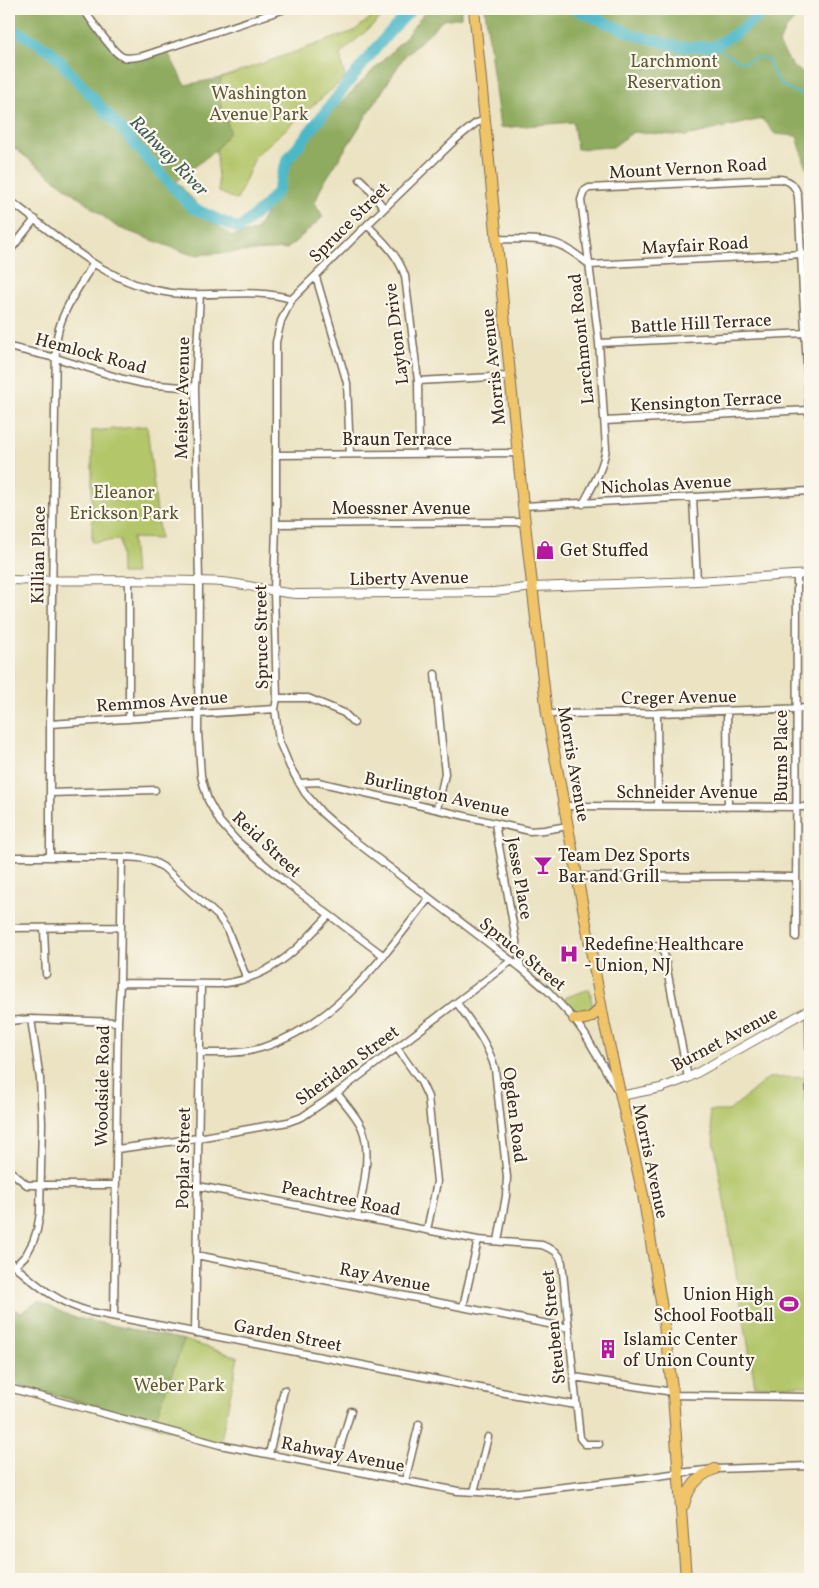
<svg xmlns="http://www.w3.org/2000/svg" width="819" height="1588" viewBox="0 0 819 1588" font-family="Vollkorn,serif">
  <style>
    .green { fill: #b4c66a; stroke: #787844 }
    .forest { fill: #8fab5e; stroke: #656a3e }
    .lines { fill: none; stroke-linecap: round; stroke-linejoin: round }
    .stream { stroke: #4cb8c7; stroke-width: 2 }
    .river { stroke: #4cb8c7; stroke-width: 11 }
    .minor-casing { stroke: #796b57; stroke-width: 9 }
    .tertiary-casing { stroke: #796b57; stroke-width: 10 }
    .primary-casing { stroke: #796b57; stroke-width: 12 }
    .minor { stroke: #fff; stroke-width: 6 }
    .tertiary { stroke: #fff; stroke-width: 8 }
    .primary { stroke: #f0c469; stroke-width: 10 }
    .labels { text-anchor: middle; stroke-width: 4.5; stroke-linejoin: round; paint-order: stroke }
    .park-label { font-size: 18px; fill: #5f5935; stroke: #fbf7ec }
    .street-label { font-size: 18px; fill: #3b2a1e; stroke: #fbf7ec }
    .poi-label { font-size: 18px; fill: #3b2a1e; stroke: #fbf7ec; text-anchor: start }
    .water-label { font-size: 19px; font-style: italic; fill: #415c59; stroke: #fbf7ec }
  </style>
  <rect width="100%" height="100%" fill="#fbf7ec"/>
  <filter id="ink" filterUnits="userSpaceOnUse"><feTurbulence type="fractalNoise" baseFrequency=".02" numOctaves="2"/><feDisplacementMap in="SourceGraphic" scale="10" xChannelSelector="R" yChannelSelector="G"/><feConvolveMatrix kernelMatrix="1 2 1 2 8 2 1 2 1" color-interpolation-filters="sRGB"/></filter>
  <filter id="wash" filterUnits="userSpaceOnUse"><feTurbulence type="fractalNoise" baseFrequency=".0096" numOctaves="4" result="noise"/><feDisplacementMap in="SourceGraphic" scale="20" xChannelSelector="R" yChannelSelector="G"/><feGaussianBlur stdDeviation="1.12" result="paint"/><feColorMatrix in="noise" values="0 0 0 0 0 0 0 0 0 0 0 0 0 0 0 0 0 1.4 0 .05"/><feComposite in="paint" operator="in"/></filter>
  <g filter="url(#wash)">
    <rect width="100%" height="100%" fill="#ebe3c2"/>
    <path class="green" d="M 372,9 L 391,9 L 340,54 L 345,78 L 256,155 L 237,200 L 219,192 L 216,150 L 229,131 L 219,99 L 221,78 L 354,31 L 373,16 Z
      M 147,426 L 160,539 L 132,538 L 135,574 L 121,574 L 120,540 L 92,542 L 92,431 Z
      M 590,989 L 593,1011 L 581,1017 L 564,998 Z
      M 803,1077 L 804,1101 L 810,1111 L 810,1386 L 755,1386 L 709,1111 L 729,1111 L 768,1078 Z
      M 38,1301 L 72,1317 L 184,1340 L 238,1357 L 220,1445 L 9,1382 L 9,1307 L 21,1313 Z"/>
    <path class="forest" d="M 9,9 L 82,9 L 121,58 L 166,49 L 185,85 L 221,78 L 219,99 L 230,131 L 216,150 L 176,181 L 215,224 L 232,236 L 256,231 L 304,140 L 405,38 L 427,9 L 461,9 L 461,17 L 443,20 L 404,57 L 321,187 L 315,203 L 323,217 L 287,249 L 192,255 L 117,227 L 9,144 Z
      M 485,9 L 805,9 L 784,31 L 779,44 L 793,67 L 810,76 L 810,173 L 806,167 L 797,136 L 775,134 L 762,119 L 686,136 L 633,132 L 613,147 L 577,149 L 573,122 L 500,128 Z
      M 38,1301 L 72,1317 L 184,1340 L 154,1422 L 9,1382 L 9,1307 L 21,1313 Z"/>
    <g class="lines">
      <path class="stream" d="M 714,46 L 743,63 L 756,57 L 769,60 C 774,83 787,92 810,96"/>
      <path class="river" d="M 575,9 L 632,34 L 681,47 L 714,46 L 736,33 L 768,9
        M 9,26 L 51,51 L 191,207 L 239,229 L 266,205 L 277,192 L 287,160 L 363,64 L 387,35 L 412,9"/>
    </g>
  </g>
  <g filter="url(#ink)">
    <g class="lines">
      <g class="minor-casing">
        <path id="minor" d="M 83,9 C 91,19 113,54 123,57 C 130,59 137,57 143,56 L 285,9
          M 486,120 L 476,123 L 455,140 L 367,225 L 292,299 L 281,321 L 276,342 L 276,524 L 274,591 L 277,698 L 275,709 L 279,741 L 290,767 L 305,793 L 322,813 L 347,835 L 521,968 L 548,991 L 574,1019 L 586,1036 L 616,1088
          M 360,179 L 366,185 L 384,208
          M 9,200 C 61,238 104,284 171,293 C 212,298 253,287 292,299
          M 367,225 C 383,241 398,255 405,276 L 418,381 L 419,454
          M 497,239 C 518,240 545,237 564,247 C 574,252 582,259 590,265
          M 9,252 L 35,219
          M 590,265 L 802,254
          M 316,277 L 347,383 L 350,454
          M 200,294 L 195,388 L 199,581 L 198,732 L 201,776 L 205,790 L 208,800 L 220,822 L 236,840 L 284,881 L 384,956
          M 599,343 L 806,333
          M 9,347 L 56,358 L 123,379 L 145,384 L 195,388
          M 418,381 L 510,376
          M 605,421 L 809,410
          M 276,455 L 518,453
          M 693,498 L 697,581
          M 583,504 C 593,485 603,469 606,448 L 599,343 L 581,200 L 584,191 L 589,188 L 777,179 C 789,179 796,185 798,197 L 810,425
          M 523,506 L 810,491
          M 276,524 L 525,522
          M 129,580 L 129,719
          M 435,674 L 445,774 L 437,809
          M 277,698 L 308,698 L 344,713 L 354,723
          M 727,711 L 728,807
          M 657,713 L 658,806
          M 547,714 L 657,713 L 810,708
          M 50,724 L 275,709
          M 299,783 L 318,782 L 530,831 L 544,830 L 568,826
          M 50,793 L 155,790
          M 564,806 L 810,807
          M 495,824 L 521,968
          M 9,857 L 122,857 L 140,858 L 152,861 L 163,867 L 218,916 L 227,929 L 247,979
          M 50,857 L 50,724 L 56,345 C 58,315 78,289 93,264
          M 578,876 C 651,878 723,875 796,877
          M 9,928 L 121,927
          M 44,929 L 46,974
          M 796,937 L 797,575
          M 590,945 L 652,945 L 662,948 L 664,954 L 688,1078
          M 120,983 L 220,984 C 270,979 297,950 329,915
          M 457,1003 C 472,1024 488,1043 495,1069 L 507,1177 L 506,1196 L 498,1241
          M 809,1009 L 810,1099
          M 9,1021 L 31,1019 L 118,1022
          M 397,1048 L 421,1082 L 428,1097 L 437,1182 L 427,1230
          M 200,1053 C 220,1053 241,1054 261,1048 C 336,1025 383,957 429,898
          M 337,1093 C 345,1104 356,1115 362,1128 C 372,1152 363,1192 357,1217
          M 117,1149 L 198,1138 L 288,1122 L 302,1117 L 337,1093 L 511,961
          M 9,1170 L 27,1185 L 116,1185
          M 198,1186 L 478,1240 L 542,1245 L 555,1251 L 560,1257 L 562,1263 L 580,1438 L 585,1444 L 599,1444
          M 196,1255 L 569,1328
          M 9,1261 C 36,1284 56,1303 91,1312 L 511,1394 L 576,1405
          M 15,1266 L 26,1255 L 33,1242 L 37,1230 L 40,1213 L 42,1123 L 40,1079 L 31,1019
          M 463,1307 L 478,1240
          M 114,1316 L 118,1022 L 120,983 L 122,857
          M 195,1333 L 201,985
          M 574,1377 L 673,1392
          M 9,1388 L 220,1445 L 458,1491 L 495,1493 L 521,1492 L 643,1478 L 679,1473 L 715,1469 L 810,1466
          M 673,1395 L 810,1397
          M 269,1454 L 284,1390
          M 334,1467 L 351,1411
          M 405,1481 L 419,1424
          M 474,1492 L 488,1437"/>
      </g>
      <g class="tertiary-casing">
        <path id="tertiary" d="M 9,580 C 80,582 151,578 222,582 C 247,584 271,592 297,594 L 494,592 L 533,587 L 697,581 L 810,574
          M 620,1096 L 661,1088 L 688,1078 L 810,1009"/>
      </g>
      <g class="primary-casing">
        <path id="primary" d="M 474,9 L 523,506 L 547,714 L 605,1026 L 643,1195 L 661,1302 L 673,1395 L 686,1579
          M 574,1019 C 587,1021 596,1017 601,1004
          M 684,1505 C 688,1488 699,1475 715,1469"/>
      </g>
      <use href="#minor" class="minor"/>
      <use href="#tertiary" class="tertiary"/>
      <use href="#primary" class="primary"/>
    </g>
  </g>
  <defs>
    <g id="shop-bare" transform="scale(1.5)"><path d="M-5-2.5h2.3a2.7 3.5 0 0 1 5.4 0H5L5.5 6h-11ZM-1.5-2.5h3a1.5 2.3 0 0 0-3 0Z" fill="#b5179e" stroke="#fbf7ec" stroke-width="2.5" paint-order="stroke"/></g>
    <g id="bar-bare" transform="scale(1.5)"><path d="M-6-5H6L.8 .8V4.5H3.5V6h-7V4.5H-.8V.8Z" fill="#b5179e" stroke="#fbf7ec" stroke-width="2.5" paint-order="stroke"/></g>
    <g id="hospital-bare" transform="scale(1.5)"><path d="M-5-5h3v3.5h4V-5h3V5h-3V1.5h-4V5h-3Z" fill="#b5179e" stroke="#fbf7ec" stroke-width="2.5" paint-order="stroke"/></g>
    <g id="stadium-bare" transform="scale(1.5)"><path d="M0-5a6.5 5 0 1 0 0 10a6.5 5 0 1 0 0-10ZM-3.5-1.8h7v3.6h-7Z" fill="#b5179e" stroke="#fbf7ec" stroke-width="2.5" paint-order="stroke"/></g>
    <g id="building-bare" transform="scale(1.5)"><path d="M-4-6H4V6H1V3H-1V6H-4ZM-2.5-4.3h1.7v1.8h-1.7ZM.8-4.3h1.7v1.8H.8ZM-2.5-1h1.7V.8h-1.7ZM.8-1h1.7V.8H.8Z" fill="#b5179e" stroke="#fbf7ec" stroke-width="2.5" paint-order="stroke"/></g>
  </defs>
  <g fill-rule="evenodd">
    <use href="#shop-bare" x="545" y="550"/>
    <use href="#bar-bare" x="543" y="865"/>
    <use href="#hospital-bare" x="569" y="954"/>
    <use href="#stadium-bare" x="789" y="1304"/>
    <use href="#building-bare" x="608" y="1349"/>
  </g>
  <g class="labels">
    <g class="park-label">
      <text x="674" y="67">Larchmont<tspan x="674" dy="21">Reservation</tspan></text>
      <text x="259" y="99">Washington<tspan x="259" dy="21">Avenue Park</tspan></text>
      <text x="124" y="498">Eleanor<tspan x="124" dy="21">Erickson Park</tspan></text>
      <text x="179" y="1391">Weber Park</text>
    </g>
    <g class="street-label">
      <text transform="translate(688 168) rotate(-3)" y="6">Mount Vernon Road</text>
      <text transform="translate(349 222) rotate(-45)" y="6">Spruce Street</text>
      <text transform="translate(695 245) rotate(-3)" y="6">Mayfair Road</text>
      <text transform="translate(701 323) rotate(-3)" y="6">Battle Hill Terrace</text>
      <text transform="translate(396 334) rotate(-97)" y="6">Layton Drive</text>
      <text transform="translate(581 339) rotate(-96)" y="6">Larchmont Road</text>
      <text transform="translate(91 353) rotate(15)" y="6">Hemlock Road</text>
      <text transform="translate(493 367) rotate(-96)" y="6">Morris Avenue</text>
      <text transform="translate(182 398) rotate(-89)" y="6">Meister Avenue</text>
      <text transform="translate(706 401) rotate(-3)" y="6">Kensington Terrace</text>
      <text x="397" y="445">Braun Terrace</text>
      <text transform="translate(666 484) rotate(-3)" y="6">Nicholas Avenue</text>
      <text x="401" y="514">Moessner Avenue</text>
      <text transform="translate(38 555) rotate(-89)" y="6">Killian Place</text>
      <text transform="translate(409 578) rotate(-1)" y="6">Liberty Avenue</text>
      <text transform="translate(261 637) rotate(-91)" y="6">Spruce Street</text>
      <text transform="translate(679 697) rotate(-1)" y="6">Creger Avenue</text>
      <text transform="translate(162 701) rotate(-4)" y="6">Remmos Avenue</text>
      <text transform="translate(781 756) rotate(-90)" y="6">Burns Place</text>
      <text transform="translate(574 764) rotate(80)" y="6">Morris Avenue</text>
      <text x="687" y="798">Schneider Avenue</text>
      <text transform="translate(437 794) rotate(13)" y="6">Burlington Avenue</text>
      <text transform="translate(267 844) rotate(43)" y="6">Reid Street</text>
      <text transform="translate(520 878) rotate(80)" y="6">Jesse Place</text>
      <text transform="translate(523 954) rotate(39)" y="6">Spruce Street</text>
      <text transform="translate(724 1039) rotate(-28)" y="6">Burnet Avenue</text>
      <text transform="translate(347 1065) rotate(-36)" y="6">Sheridan Street</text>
      <text transform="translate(102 1086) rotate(-89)" y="6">Woodside Road</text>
      <text transform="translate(515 1115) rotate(83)" y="6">Ogden Road</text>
      <text transform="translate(183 1158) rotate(-89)" y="6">Poplar Street</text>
      <text transform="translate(651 1161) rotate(78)" y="6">Morris Avenue</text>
      <text transform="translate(341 1198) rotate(11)" y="6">Peachtree Road</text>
      <text transform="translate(385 1277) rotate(11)" y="6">Ray Avenue</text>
      <text transform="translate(553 1327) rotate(-96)" y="6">Steuben Street</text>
      <text transform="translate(288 1335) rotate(11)" y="6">Garden Street</text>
      <text transform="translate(343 1454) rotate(11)" y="6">Rahway Avenue</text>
    </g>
    <g class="poi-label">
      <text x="560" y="556">Get Stuffed</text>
      <text x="558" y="861">Team Dez Sports<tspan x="558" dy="21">Bar and Grill</tspan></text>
      <text x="584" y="950">Redefine Healthcare<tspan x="584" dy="21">- Union, NJ</tspan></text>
      <text x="774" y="1300" text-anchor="end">Union High<tspan x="774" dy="21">School Football</tspan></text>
      <text x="623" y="1345">Islamic Center<tspan x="623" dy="21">of Union County</tspan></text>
    </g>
    <g class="water-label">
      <text transform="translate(170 155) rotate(46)" y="7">Rahway River</text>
    </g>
  </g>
  <rect width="819" height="1588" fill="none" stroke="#fbf7ec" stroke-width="30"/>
</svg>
